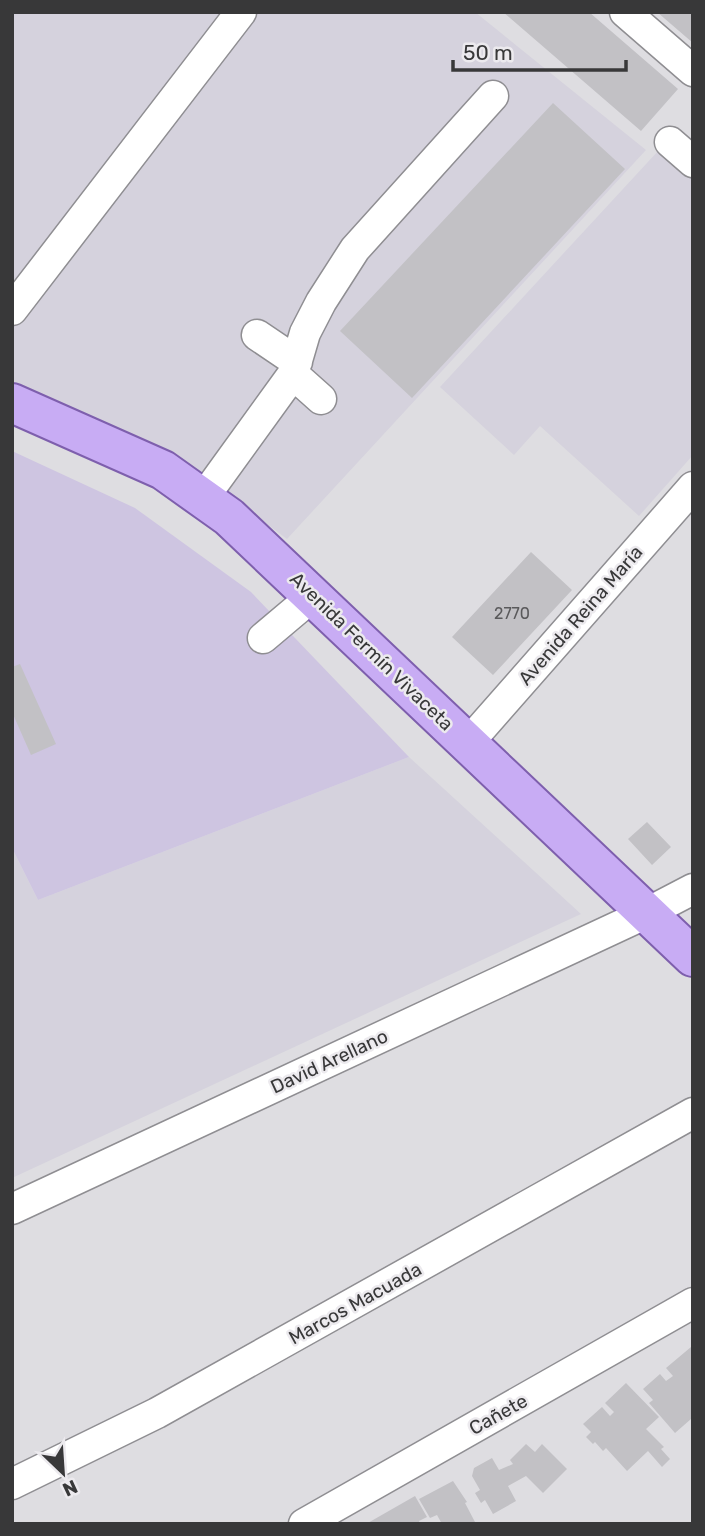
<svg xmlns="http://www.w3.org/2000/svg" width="705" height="1536" viewBox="0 0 705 1536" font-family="Rubik,sans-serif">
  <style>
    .built { fill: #d5d2dd }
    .green { fill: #cec5e1 }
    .building { fill: #c2c1c5 }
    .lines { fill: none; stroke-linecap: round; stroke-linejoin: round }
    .minor-casing { stroke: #8f8e92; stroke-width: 33 }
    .major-casing { stroke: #7e5fad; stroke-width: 42 }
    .minor { stroke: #fff; stroke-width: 30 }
    .major { stroke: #c8acf4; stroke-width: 38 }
    .labels { text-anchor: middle; stroke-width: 5; stroke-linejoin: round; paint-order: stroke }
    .number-label { font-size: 16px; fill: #5a5a5c }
    .street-label { font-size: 19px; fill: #383839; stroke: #eceaee }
  </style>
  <rect width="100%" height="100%" fill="#dedde1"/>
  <path class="built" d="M 12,12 L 475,12 L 646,150 L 287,539 L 194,470 L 12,384 Z
    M 659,150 L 693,179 L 693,455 L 639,516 L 540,426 L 514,455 L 440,387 Z
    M 409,757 L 581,914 L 12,1178 L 12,848 L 38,900 Z"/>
  <path class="green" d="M 12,451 L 135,508 L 251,592 L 409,757 L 38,900 L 12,848 Z"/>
  <path class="building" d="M 503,12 L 589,12 L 678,89 L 641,131 Z
    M 657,12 L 693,12 L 693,43 Z
    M 553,103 L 625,169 L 412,398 L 340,331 Z
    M 531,552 L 572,590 L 493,675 L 452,637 Z
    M 20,664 L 56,744 L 31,755 L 12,712 L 12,667 Z
    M 647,822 L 671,847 L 652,865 L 628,839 Z
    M 691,1347 L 693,1349 L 693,1421 L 691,1419 L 675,1433 L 649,1403 L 653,1400 L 643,1389 L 660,1374 L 666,1381 L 673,1376 L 666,1368 Z
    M 626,1383 L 659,1417 L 646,1429 L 664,1447 L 661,1449 L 670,1459 L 662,1467 L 648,1451 L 627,1471 L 606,1448 L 603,1451 L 595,1442 L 593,1444 L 586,1437 L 591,1432 L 583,1424 L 602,1407 L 610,1416 L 614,1412 L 605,1403 Z
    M 526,1444 L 535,1452 L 542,1444 L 567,1469 L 543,1493 L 526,1476 L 508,1486 L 516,1501 L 493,1514 L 485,1500 L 481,1503 L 475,1493 L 480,1490 L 472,1476 L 474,1468 L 492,1458 L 499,1470 L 513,1464 L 510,1460 Z
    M 453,1481 L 467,1502 L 465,1503 L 475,1522 L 472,1524 L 442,1524 L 437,1515 L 430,1518 L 419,1499 Z
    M 415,1496 L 427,1517 L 419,1521 L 420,1524 L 366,1524 Z"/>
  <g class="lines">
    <g class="minor-casing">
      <path id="minor" d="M 625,12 L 693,71
        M 670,142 L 693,162
        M 12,310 L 241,12
        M 257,335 L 297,362
        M 293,374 L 321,399
        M 204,497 L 293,374 L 305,333 L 321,302 L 355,249 L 493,96
        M 263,638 L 314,595
        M 468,743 L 693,487
        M 12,1209 L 647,913 L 693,889
        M 12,1484 L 157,1413 L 693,1113
        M 304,1524 L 693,1303"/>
    </g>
    <g class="major-casing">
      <path id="major" d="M 12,403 L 163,470 L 229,517 L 693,957"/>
    </g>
    <use href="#minor" class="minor"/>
    <use href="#major" class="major"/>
  </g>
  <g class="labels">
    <g class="number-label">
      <text x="512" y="619">2770</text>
    </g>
    <g class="street-label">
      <text transform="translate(580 615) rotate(-49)" y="7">Avenida Reina María</text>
      <text transform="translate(372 651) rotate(44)" y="7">Avenida Fermín Vivaceta</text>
      <text transform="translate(329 1061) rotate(-25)" y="7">David Arellano</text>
      <text transform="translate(355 1303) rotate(-29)" y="7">Marcos Macuada</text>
      <text transform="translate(498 1414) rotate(-29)" y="7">Cañete</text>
    </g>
  </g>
  <rect width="705" height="1536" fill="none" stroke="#383839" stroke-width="28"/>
  <g transform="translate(63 1473) rotate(155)" stroke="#eceaee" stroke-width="5" paint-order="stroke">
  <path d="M0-5L12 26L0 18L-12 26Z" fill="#383839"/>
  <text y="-10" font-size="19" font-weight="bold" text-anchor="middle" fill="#383839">N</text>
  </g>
  <path d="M453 60v10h173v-10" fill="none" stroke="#383839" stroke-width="3.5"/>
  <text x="463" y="60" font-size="21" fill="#383839" stroke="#eceaee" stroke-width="5" paint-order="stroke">50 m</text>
</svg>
